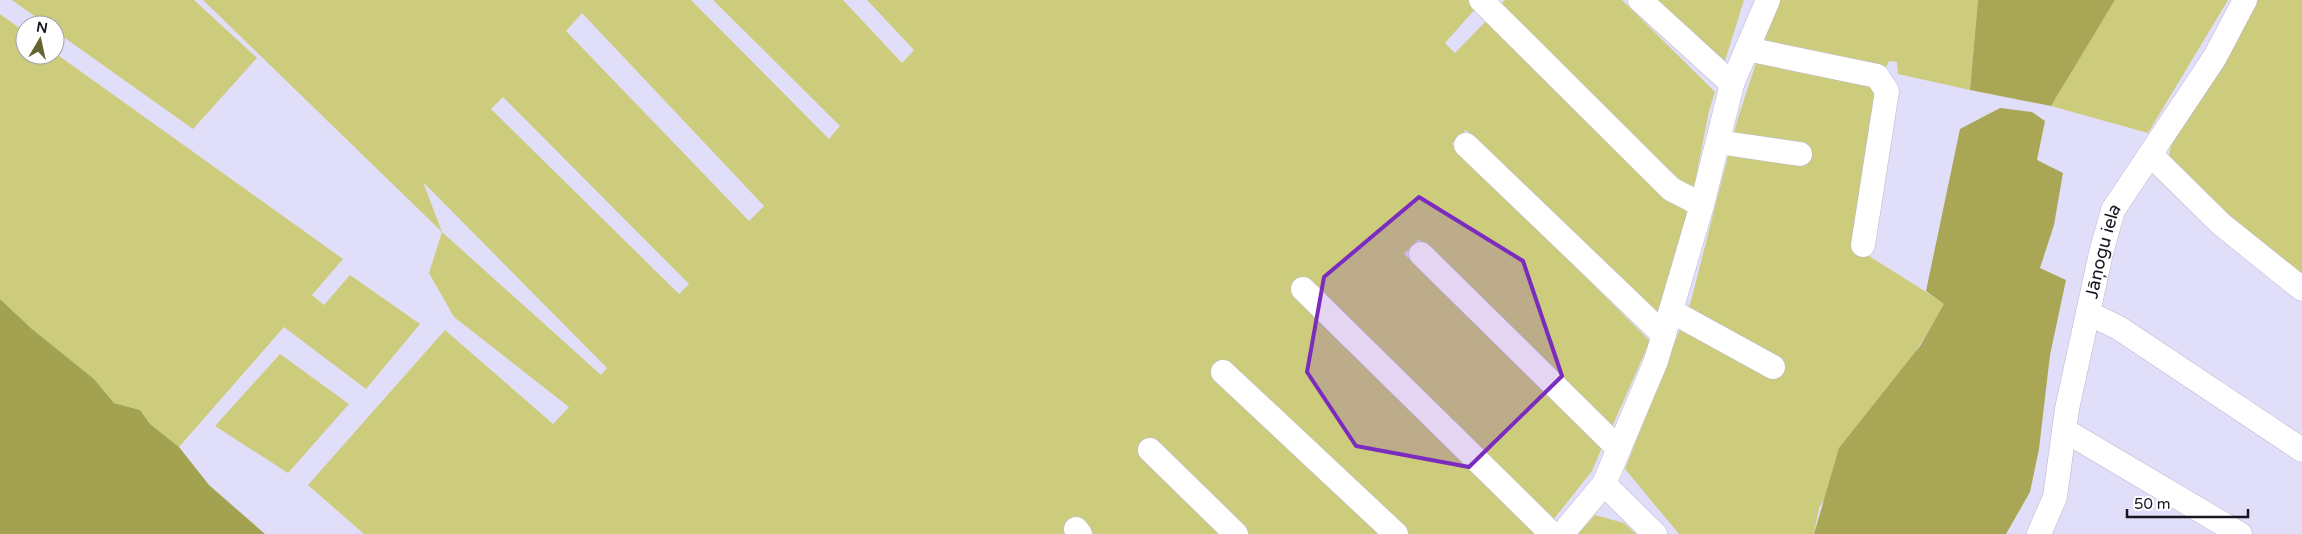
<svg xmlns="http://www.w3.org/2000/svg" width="2302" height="534" viewBox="0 0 2302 534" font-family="'Varela Round',sans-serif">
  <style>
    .green { fill: #cdcc7d; fill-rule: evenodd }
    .forest { fill: #a9a756 }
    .water { fill: #a3a250 }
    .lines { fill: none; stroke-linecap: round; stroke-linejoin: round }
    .minor-casing { stroke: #bab7d1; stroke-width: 25 }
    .minor { stroke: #fff; stroke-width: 24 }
    .marked { fill: #7b2cbf; fill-opacity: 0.2; stroke: #7b2cbf; stroke-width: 4; stroke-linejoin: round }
    .labels { text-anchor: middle; stroke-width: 5; stroke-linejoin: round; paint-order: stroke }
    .street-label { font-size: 18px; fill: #17151f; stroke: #fff }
  </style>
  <rect width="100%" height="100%" fill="#e1def9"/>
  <path class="green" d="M 12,0 L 194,0 L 257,58 L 193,129 L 55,31 L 55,25 L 47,25 Z
    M 203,0 L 691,0 L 829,139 L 840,126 L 713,0 L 843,0 L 902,63 L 914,50 L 867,0 L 1469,0 L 1477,7 L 1445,43 L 1455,53 L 1487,20 L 1688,213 L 1658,316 L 1466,130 L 1452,144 L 1650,341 L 1612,427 L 1419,239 L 1404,254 L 1603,445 L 1592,471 L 1553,520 L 1302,279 L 1291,290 L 1542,534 L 1406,534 L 1221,362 L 1210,373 L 1380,534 L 1091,534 L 1074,516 L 1063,526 L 1071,534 L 364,534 L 308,485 L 445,330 L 553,424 L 569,407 L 454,317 L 429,273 L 442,232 ZM 582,13 L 764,206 L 749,221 L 566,31 ZM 503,97 L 689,284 L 679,294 L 491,109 ZM 423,182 L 607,368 L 601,375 L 442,232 Z
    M 1505,0 L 1622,0 L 1705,82 L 1715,92 L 1709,111 L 1693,192 L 1497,8 Z
    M 1650,0 L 1744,0 L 1723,67 Z
    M 1780,0 L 1978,0 L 1970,90 L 1898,74 L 1897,62 L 1889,61 L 1885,69 L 1763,43 Z
    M 2115,0 L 2228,0 L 2148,133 L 2051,106 Z
    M 2256,0 L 2302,0 L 2302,282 L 2167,165 L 2171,145 L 2233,42 Z
    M 0,14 L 25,32 L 25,55 L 55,53 L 343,259 L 312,295 L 324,305 L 350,275 L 420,324 L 366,389 L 284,327 L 179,447 L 150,424 L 140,410 L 114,403 L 94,379 L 32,329 L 0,299 Z
    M 1758,57 L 1880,88 L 1858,249 L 1945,304 L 1819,508 L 1814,534 L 1679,534 L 1625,469 L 1691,301 L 1737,121 Z
    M 280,354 L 349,404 L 288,473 L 215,426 Z
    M 1595,515 L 1624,523 L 1636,534 L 1578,534 Z"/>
  <path class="forest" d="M 1978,0 L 2115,0 L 2051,106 L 1970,90 Z
    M 2000,108 L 2032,112 L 2045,121 L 2037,160 L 2063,173 L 2054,225 L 2040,268 L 2066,280 L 2050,355 L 2039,449 L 2030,492 L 2006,534 L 1814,534 L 1839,448 L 1920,346 L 1944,304 L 1926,291 L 1960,129 Z"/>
  <path class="water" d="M 0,299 L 32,329 L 94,379 L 114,403 L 140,410 L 150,424 L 179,447 L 209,485 L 265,534 L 0,534 Z"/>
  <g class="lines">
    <g class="minor-casing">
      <g id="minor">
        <path d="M 1481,0 L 1671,189 L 1702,205"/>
        <path d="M 1640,0 L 1732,84"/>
        <path d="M 1747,49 L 1877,76 L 1887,91 L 1863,245"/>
        <path d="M 1718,142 L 1800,154"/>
        <path d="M 1466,145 L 1664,335"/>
        <path d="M 2151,155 L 2221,224 L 2302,289"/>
        <path d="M 1421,254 L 1619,449"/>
        <path d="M 1303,289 L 1552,534"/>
        <path d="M 1671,311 L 1773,367"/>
        <path d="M 2088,313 L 2119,328 L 2302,450"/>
        <path d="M 1223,372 L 1396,534"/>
        <path d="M 2064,430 L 2240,534"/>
        <path d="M 1150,450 L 1236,534"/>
        <path d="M 1604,484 L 1655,534"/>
        <path d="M 1076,529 L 1080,534"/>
        <path d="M 1562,534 L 1604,484 L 1656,361 L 1702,205 L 1732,84 L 1768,0"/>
        <path id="s1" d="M 2039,534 L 2055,497 L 2067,409 L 2101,253 L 2113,210 L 2215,57 L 2245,0"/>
      </g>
    </g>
    <use href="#minor" class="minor"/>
  </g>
  <path class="marked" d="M 1419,197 L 1523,261 L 1562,376 L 1469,467 L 1356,446 L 1307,372 L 1324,277 Z"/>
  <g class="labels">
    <g class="street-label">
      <text dy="6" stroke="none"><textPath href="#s1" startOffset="291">Jāņogu iela</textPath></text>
    </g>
  </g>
  <g transform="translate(40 40) rotate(9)"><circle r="24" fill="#ffffff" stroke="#a2a1a5"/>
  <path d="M0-4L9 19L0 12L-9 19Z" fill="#656431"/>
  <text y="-8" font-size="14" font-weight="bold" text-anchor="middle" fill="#17151f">N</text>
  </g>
  <path d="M2127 509v8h121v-8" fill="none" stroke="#17151f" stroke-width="2.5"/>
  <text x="2134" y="509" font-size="15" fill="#17151f" stroke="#ffffff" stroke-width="4" paint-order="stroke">50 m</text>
</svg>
